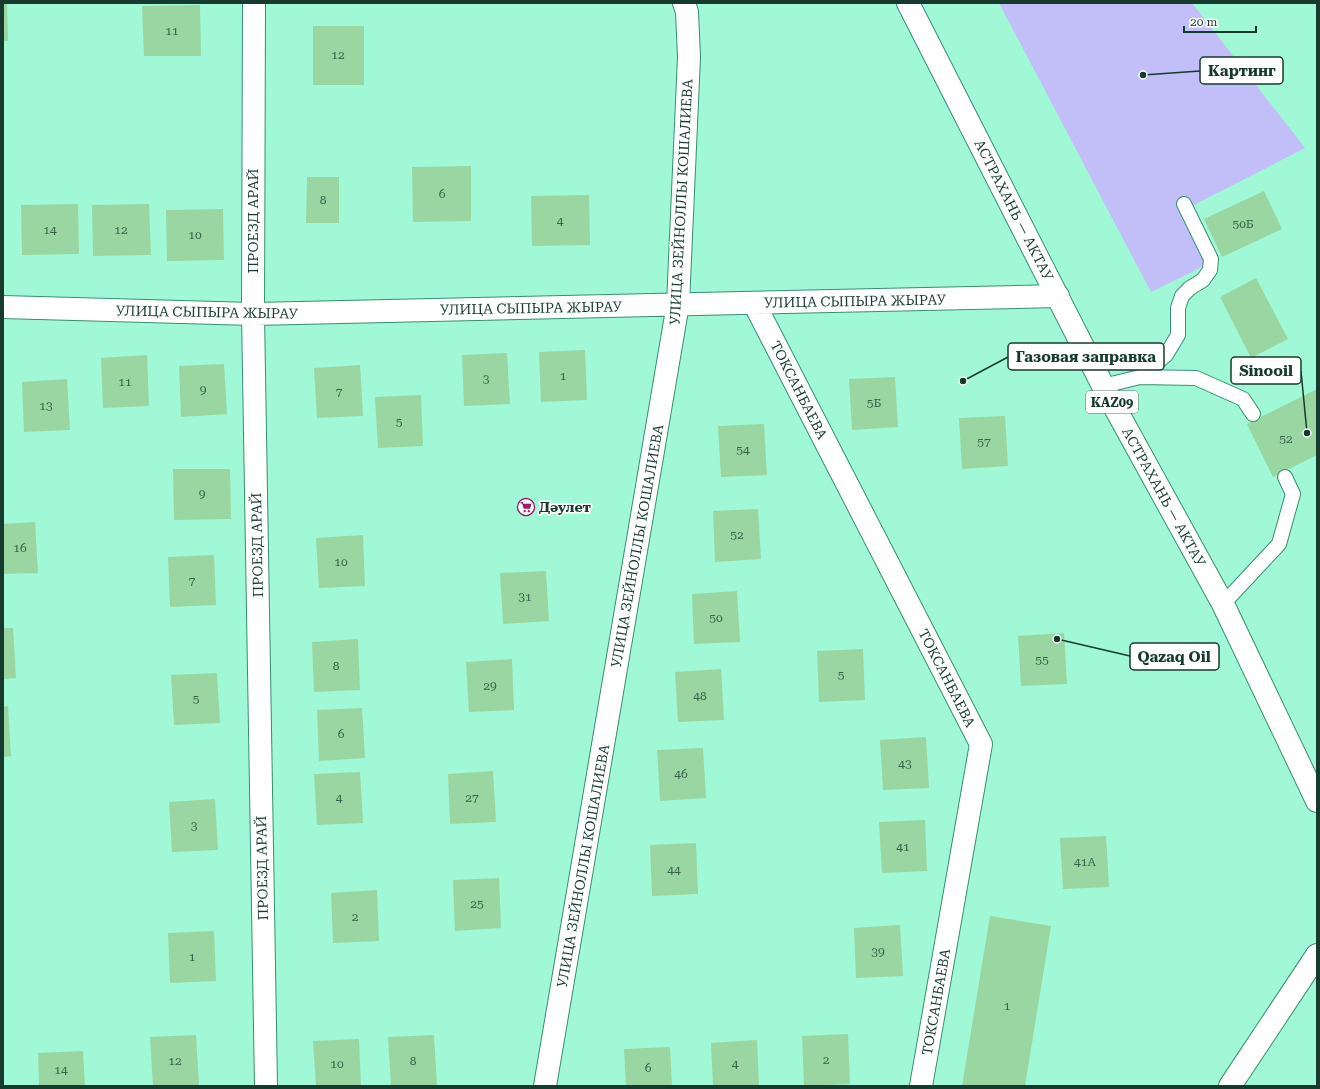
<svg xmlns="http://www.w3.org/2000/svg" width="1320" height="1089" viewBox="0 0 1320 1089" font-family="'Roboto Serif',serif">
  <style>
    .green { fill: #c2bef8 }
    .building { fill: #9ad6a1 }
    .lines { fill: none; stroke-linecap: round; stroke-linejoin: round }
    .service-casing { stroke: #368f72; stroke-width: 16 }
    .minor-casing { stroke: #368f72; stroke-width: 24 }
    .tertiary-casing { stroke: #368f72; stroke-width: 24 }
    .trunk-casing { stroke: #368f72; stroke-width: 24 }
    .service { stroke: #fff; stroke-width: 14 }
    .minor { stroke: #fff; stroke-width: 22 }
    .tertiary { stroke: #fff; stroke-width: 22 }
    .trunk { stroke: #fff; stroke-width: 22 }
    .labels { text-anchor: middle; stroke-width: 3.5; stroke-linejoin: round; paint-order: stroke }
    .number-label { font-size: 12px; fill: #37624b }
    .shield { fill: #fff; stroke: #5c766d; stroke-width: 1 }
    .shield-label { font-size: 13px; font-weight: bold; fill: #163b2e }
    .street-label { font-size: 14px; fill: #163b2e; stroke: #fff }
    .poi-label { font-size: 14px; font-weight: bold; fill: #163b2e; stroke: #fff; text-anchor: start }
    .leader { fill: none; stroke: #163b2e; stroke-width: 1.5 }
    .callout-dot { fill: #163b2e; stroke: #fff; stroke-width: 1.5 }
    .callout { fill: #fff; stroke: #163b2e; stroke-width: 1.5 }
    .callout-label { font-size: 15px; text-anchor: middle; font-weight: bold; fill: #163b2e }
  </style>
  <rect width="100%" height="100%" fill="#a1f8d6"/>
  <path class="green" d="M 999,3 L 1192,3 L 1305,148 L 1192,206 L 1218,259 L 1151,292 Z"/>
  <path class="building" d="M 3,3 L 7,3 L 8,41 L 3,41 Z
    M 200,5 L 201,56 L 144,56 L 142,6 Z
    M 313,26 L 364,26 L 364,85 L 313,85 Z
    M 471,166 L 471,221 L 413,222 L 412,167 Z
    M 307,177 L 339,177 L 339,223 L 306,223 Z
    M 1264,191 L 1282,229 L 1222,257 L 1204,219 Z
    M 589,195 L 590,245 L 532,246 L 531,196 Z
    M 78,204 L 79,254 L 22,255 L 21,205 Z
    M 149,204 L 151,255 L 93,256 L 92,205 Z
    M 223,209 L 224,260 L 167,261 L 166,210 Z
    M 1256,278 L 1288,339 L 1251,358 L 1220,297 Z
    M 585,350 L 587,400 L 541,402 L 539,352 Z
    M 507,353 L 510,404 L 464,406 L 462,355 Z
    M 147,355 L 149,406 L 103,408 L 101,358 Z
    M 224,364 L 227,414 L 181,417 L 179,366 Z
    M 360,365 L 363,416 L 317,418 L 314,368 Z
    M 895,377 L 898,427 L 852,430 L 849,379 Z
    M 67,379 L 70,430 L 24,432 L 22,382 Z
    M 1317,389 L 1317,455 L 1273,477 L 1247,424 Z
    M 421,395 L 423,446 L 378,448 L 375,397 Z
    M 1005,416 L 1008,466 L 962,469 L 959,418 Z
    M 764,424 L 767,475 L 721,477 L 718,426 Z
    M 173,469 L 230,469 L 231,519 L 174,520 Z
    M 758,509 L 761,559 L 715,562 L 713,511 Z
    M 35,522 L 38,573 L 3,574 L 3,524 Z
    M 363,535 L 365,586 L 319,588 L 316,538 Z
    M 214,555 L 216,605 L 170,607 L 168,557 Z
    M 546,571 L 549,621 L 503,624 L 500,573 Z
    M 737,591 L 740,642 L 694,644 L 692,594 Z
    M 3,628 L 13,628 L 16,678 L 3,679 Z
    M 1064,633 L 1067,684 L 1021,686 L 1018,636 Z
    M 358,639 L 360,690 L 314,692 L 312,642 Z
    M 863,649 L 865,700 L 819,702 L 817,651 Z
    M 512,659 L 514,710 L 469,712 L 466,662 Z
    M 721,669 L 724,720 L 678,722 L 675,672 Z
    M 217,673 L 220,723 L 174,725 L 171,675 Z
    M 8,706 L 11,756 L 3,757 L 3,707 Z
    M 362,708 L 365,758 L 319,761 L 317,710 Z
    M 926,737 L 929,788 L 883,790 L 880,740 Z
    M 703,748 L 706,798 L 660,801 L 657,750 Z
    M 493,771 L 496,822 L 450,824 L 448,774 Z
    M 360,772 L 363,823 L 317,825 L 314,774 Z
    M 215,799 L 218,850 L 172,852 L 169,802 Z
    M 925,820 L 927,871 L 882,873 L 879,822 Z
    M 1106,836 L 1109,887 L 1063,889 L 1060,838 Z
    M 696,843 L 698,894 L 652,896 L 650,845 Z
    M 499,878 L 501,928 L 455,931 L 453,880 Z
    M 377,890 L 379,941 L 333,943 L 331,893 Z
    M 990,916 L 1051,926 L 1025,1086 L 962,1086 Z
    M 900,925 L 903,976 L 856,978 L 854,928 Z
    M 214,931 L 216,981 L 170,983 L 168,933 Z
    M 848,1034 L 850,1084 L 804,1086 L 802,1036 Z
    M 196,1035 L 199,1085 L 153,1086 L 150,1037 Z
    M 434,1035 L 437,1085 L 391,1086 L 388,1037 Z
    M 359,1039 L 361,1086 L 316,1086 L 313,1041 Z
    M 757,1040 L 759,1086 L 713,1086 L 711,1043 Z
    M 670,1047 L 672,1086 L 626,1086 L 624,1049 Z
    M 83,1051 L 85,1086 L 39,1086 L 38,1053 Z"/>
  <g class="lines">
    <g class="service-casing">
      <path id="service" d="M 1140,377 L 1166,355 L 1178,335 L 1178,308 L 1182,296 L 1190,288 L 1203,280 L 1210,270 L 1211,259 L 1184,204
        M 1103,386 L 1140,377 L 1196,378 L 1243,399 L 1253,414
        M 1223,604 L 1279,544 L 1293,494 L 1285,477"/>
    </g>
    <g class="minor-casing">
      <path id="minor" d="M 254,3 L 253,314 L 266,1086
        M 754,303 L 981,744 L 921,1086
        M 3,307 L 253,314 L 1058,296
        M 545,1086 L 678,304 L 689,57 L 687,12 L 684,3"/>
    </g>
    <g class="tertiary-casing">
      <path id="tertiary" d="M 1230,1086 L 1317,955"/>
    </g>
    <g class="trunk-casing">
      <path id="trunk" d="M 908,3 L 1103,386 L 1223,604 L 1317,801"/>
    </g>
    <use href="#service" class="service"/>
    <use href="#minor" class="minor"/>
    <use href="#tertiary" class="tertiary"/>
    <use href="#trunk" class="trunk"/>
  </g>
  <defs>
    <g id="supermarket-ring" transform="scale(0.9)"><circle r="9.5" fill="#fff" stroke="#9c196c" stroke-width="1.5"/><path d="M-6-5.5h2.5l.6 2H6L4.5 2H-2.5L-4.4-4H-6ZM-1.5 3.2a1.3 1.3 0 1 0 .1 0ZM3 3.2a1.3 1.3 0 1 0 .1 0Z" fill="#9c196c"/></g>
  </defs>
  <g fill-rule="evenodd">
    <use href="#supermarket-ring" x="526" y="507"/>
  </g>
  <g class="labels">
    <g class="number-label">
      <text x="172" y="35">11</text>
      <text x="338" y="59">12</text>
      <text x="442" y="198">6</text>
      <text x="323" y="204">8</text>
      <text x="560" y="225">4</text>
      <text x="1243" y="228">50Б</text>
      <text x="50" y="234">14</text>
      <text x="121" y="234">12</text>
      <text x="195" y="239">10</text>
      <text x="563" y="380">1</text>
      <text x="486" y="383">3</text>
      <text x="125" y="386">11</text>
      <text x="203" y="394">9</text>
      <text x="339" y="396">7</text>
      <text x="874" y="407">5Б</text>
      <text x="46" y="410">13</text>
      <text x="399" y="426">5</text>
      <text x="1286" y="443">52</text>
      <text x="984" y="446">57</text>
      <text x="743" y="454">54</text>
      <text x="202" y="498">9</text>
      <text x="737" y="539">52</text>
      <text x="20" y="552">16</text>
      <text x="341" y="566">10</text>
      <text x="192" y="585">7</text>
      <text x="525" y="601">31</text>
      <text x="716" y="622">50</text>
      <text x="1042" y="664">55</text>
      <text x="336" y="670">8</text>
      <text x="841" y="679">5</text>
      <text x="490" y="690">29</text>
      <text x="700" y="700">48</text>
      <text x="196" y="703">5</text>
      <text x="341" y="738">6</text>
      <text x="905" y="768">43</text>
      <text x="681" y="778">46</text>
      <text x="339" y="802">4</text>
      <text x="472" y="802">27</text>
      <text x="194" y="830">3</text>
      <text x="903" y="851">41</text>
      <text x="1085" y="866">41А</text>
      <text x="674" y="874">44</text>
      <text x="477" y="908">25</text>
      <text x="355" y="921">2</text>
      <text x="878" y="956">39</text>
      <text x="192" y="961">1</text>
      <text x="1007" y="1010">1</text>
      <text x="826" y="1064">2</text>
      <text x="175" y="1065">12</text>
      <text x="413" y="1065">8</text>
      <text x="337" y="1068">10</text>
      <text x="735" y="1068">4</text>
      <text x="648" y="1072">6</text>
      <text x="61" y="1074">14</text>
    </g>
    <rect class="shield" x="1086" y="391" width="52" height="22" rx="3"/>
    <g class="shield-label">
      <text x="1112" y="407">KAZ09</text>
    </g>
    <g class="street-label">
      <text transform="translate(681 202) rotate(-87)" y="5">УЛИЦА ЗЕЙНОЛЛЫ КОШАЛИЕВА</text>
      <text transform="translate(1014 210) rotate(63)" y="5">АСТРАХАНЬ — АКТАУ</text>
      <text transform="translate(253 221) rotate(-90)" y="5">ПРОЕЗД АРАЙ</text>
      <text transform="translate(855 301) rotate(-1)" y="5">УЛИЦА СЫПЫРА ЖЫРАУ</text>
      <text transform="translate(531 308) rotate(-1)" y="5">УЛИЦА СЫПЫРА ЖЫРАУ</text>
      <text transform="translate(207 312) rotate(1)" y="5">УЛИЦА СЫПЫРА ЖЫРАУ</text>
      <text transform="translate(799 390) rotate(63)" y="5">ТОКСАНБАЕВА</text>
      <text transform="translate(1164 497) rotate(61)" y="5">АСТРАХАНЬ — АКТАУ</text>
      <text transform="translate(257 545) rotate(-91)" y="5">ПРОЕЗД АРАЙ</text>
      <text transform="translate(637 546) rotate(-80)" y="5">УЛИЦА ЗЕЙНОЛЛЫ КОШАЛИЕВА</text>
      <text transform="translate(947 678) rotate(63)" y="5">ТОКСАНБАЕВА</text>
      <text transform="translate(583 866) rotate(-80)" y="5">УЛИЦА ЗЕЙНОЛЛЫ КОШАЛИЕВА</text>
      <text transform="translate(262 868) rotate(-91)" y="5">ПРОЕЗД АРАЙ</text>
      <text transform="translate(936 1002) rotate(-80)" y="5">ТОКСАНБАЕВА</text>
    </g>
    <g class="poi-label">
      <text x="539" y="512">Дәулет</text>
    </g>
  </g>
  <path class="leader" d="M1143 75L1200 71M963 381L1008 357M1307 433L1301 371M1057 639L1130 656"/>
  <g class="callout-dot">
    <circle cx="1143" cy="75" r="4"/>
    <circle cx="963" cy="381" r="4"/>
    <circle cx="1307" cy="433" r="4"/>
    <circle cx="1057" cy="639" r="4"/>
  </g>
  <g class="callout">
    <rect x="1200" y="57" width="83" height="27" rx="4"/>
    <rect x="1008" y="343" width="156" height="27" rx="4"/>
    <rect x="1231" y="357" width="70" height="27" rx="4"/>
    <rect x="1130" y="643" width="89" height="27" rx="4"/>
  </g>
  <g class="callout-label">
    <text x="1242" y="76">Картинг</text>
    <text x="1086" y="362">Газовая заправка</text>
    <text x="1266" y="376">Sinooil</text>
    <text x="1174" y="662">Qazaq Oil</text>
  </g>
  <rect width="1320" height="1089" fill="none" stroke="#163b2e" stroke-width="8"/>
  <path d="M1184 26v6h72v-6" fill="none" stroke="#163b2e" stroke-width="2"/>
  <text x="1190" y="26" font-size="12" fill="#163b2e" stroke="#ffffff" stroke-width="3" paint-order="stroke">20 m</text>
</svg>
